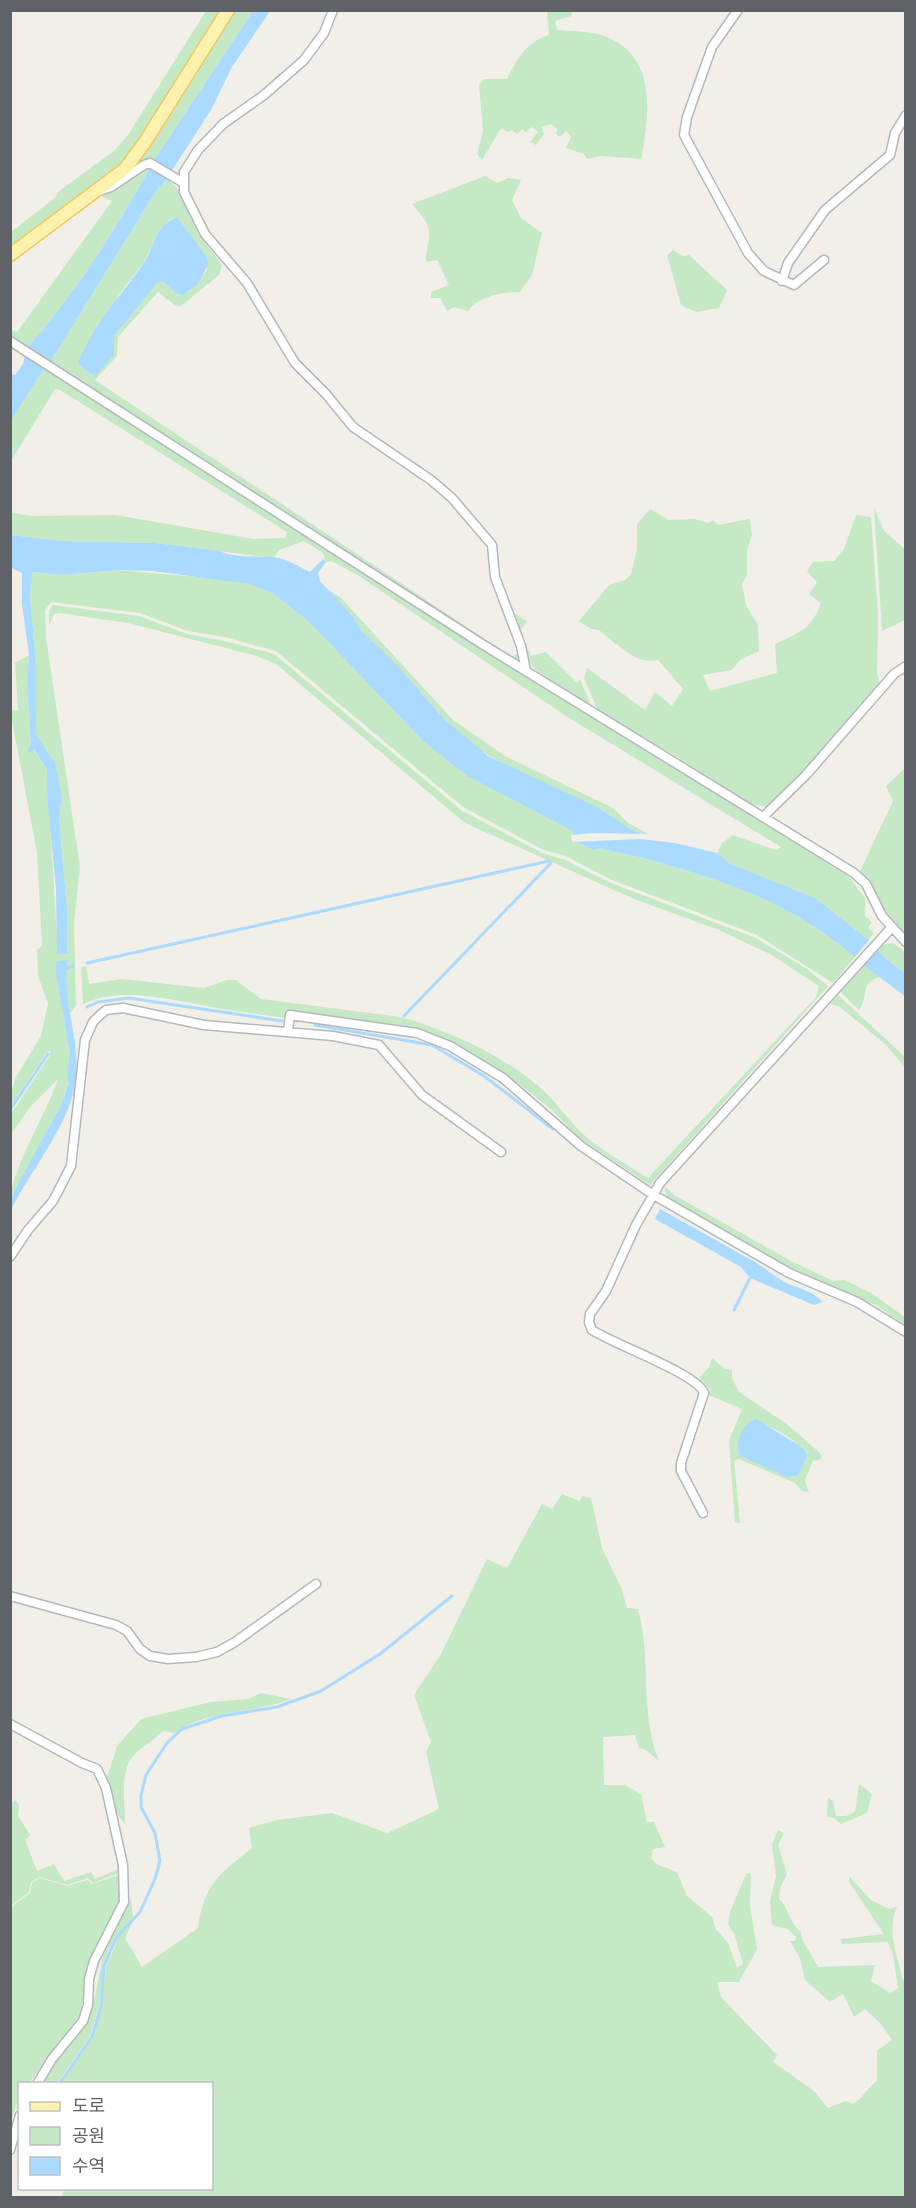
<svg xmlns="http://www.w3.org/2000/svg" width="916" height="2208" viewBox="0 0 916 2208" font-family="'PT Sans','Noto Sans KR',sans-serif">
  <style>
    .green { fill: #c5e8c5; fill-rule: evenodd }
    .water { fill: #aadaff }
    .pier { fill: #f1efe8 }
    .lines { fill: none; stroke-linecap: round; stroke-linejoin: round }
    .stream { stroke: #aadaff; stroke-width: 3 }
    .minor-casing { stroke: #b5b8bc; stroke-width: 11 }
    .primary-casing { stroke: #f2c960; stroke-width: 15 }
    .minor { stroke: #fff; stroke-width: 8 }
    .primary { stroke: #fff2af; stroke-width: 12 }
  </style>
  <rect width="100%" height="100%" fill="#f1efe8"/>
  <path class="green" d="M 206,11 L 222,11 L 136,148 L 126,159 L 11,247 L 11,232 L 56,197 L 58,192 L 114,151 L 128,135 Z
    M 232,11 L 253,11 L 154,160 L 145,159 L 128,171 Z
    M 547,11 L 572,11 L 571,16 L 555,21 L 557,30 C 570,31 585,31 598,34 C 658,51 650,112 641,159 L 601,156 L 587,159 L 584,154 L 566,148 L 571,137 L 566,131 L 560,137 L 556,134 L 557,129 L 551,124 L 542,127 L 544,134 L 536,145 L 530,142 L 538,132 L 532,127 L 526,132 L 522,129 L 517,134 L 512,130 L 508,132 L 501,128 L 482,160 L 477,154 L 483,131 L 479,85 L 484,79 L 507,79 C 518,58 525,43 549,35 Z
    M 150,168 C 115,230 76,293 28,347 L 11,336 L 10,329 L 17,332 L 112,201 L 102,197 Z
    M 485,176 L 497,183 L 508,178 L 521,180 L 512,200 L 521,218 L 542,233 L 532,275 L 520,292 C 503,292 478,296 468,311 L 454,307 L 447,311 L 440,298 L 431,298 L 431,292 L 449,285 L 437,260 L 426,262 C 425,249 433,236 427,224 C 424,217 417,210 412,204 Z
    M 167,179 L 178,189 L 197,232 L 222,265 L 219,275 L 181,306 L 176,306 L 158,292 L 118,337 L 117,356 L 95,380 L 512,657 L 520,652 L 520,664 L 51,361 L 154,194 ZM 177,217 L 207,257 L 207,270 L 190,291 L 177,294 L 162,281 L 157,283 L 114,336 L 94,376 L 78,364 L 120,293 L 144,262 L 160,230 L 169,220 Z
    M 673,250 L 683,256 L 689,255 L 727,290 L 719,308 L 696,312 L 681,305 L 667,255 Z
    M 45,367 L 371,576 L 475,646 L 700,782 L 849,877 L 865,898 L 865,916 L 872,922 L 868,928 L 874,933 L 869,940 L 815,898 L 729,863 L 717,853 L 722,843 L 733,835 L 775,850 L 781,847 L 566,716 L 359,576 L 332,561 L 326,562 L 323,553 L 304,541 L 279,550 L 274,558 L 155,543 L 61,541 L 11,535 L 11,512 L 31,516 L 116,515 L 253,539 L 285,538 L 287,532 L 60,390 L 55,389 L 11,461 L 11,421 Z
    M 874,508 L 884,531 L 905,549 L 905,620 L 882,631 Z
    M 650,509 L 669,520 L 695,519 L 708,523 L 713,520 L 718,525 L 750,519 L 752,535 L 747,550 L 747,575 L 742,584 L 746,605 L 758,625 L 759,651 L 740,660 L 732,670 L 703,675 L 710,691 L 777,673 L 775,644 C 800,632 811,630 821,603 L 809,594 L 817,582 L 807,571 L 813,562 L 834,561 L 844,549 L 856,515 L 871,517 L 878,615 L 877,673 L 881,688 L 769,807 L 748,804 L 676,756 L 599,713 L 584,678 L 587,668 L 645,710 L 655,692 L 672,706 L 683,689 L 658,660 C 635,665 616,643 599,630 L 591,629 L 579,621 L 609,585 L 625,580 L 631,574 L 637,550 L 637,524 Z
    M 118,570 L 219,579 L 249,584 L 274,594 L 309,622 L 423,741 L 467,776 L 574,831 L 576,842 L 594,850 L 601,848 C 618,853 636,856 654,861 C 732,883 792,904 855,957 L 833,983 L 757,935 L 612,880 L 566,856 L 544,850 L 463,807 L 276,651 L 225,637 L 188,631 L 140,613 L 51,602 L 45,610 L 46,638 L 80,867 L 74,922 L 76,1006 L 69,1015 L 65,977 L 56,962 C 56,996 78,1049 67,1079 L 69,1081 L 61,1105 L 11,1200 C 10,1171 47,1113 58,1079 L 31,1106 L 11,1134 L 11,1114 L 50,1055 L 50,1051 L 46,1053 L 11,1106 L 11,1092 L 16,1077 L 41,1036 L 46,1013 L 48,1003 L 38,976 L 37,950 L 42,946 L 37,853 L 11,715 L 11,710 L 18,710 L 15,663 L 29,655 L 27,681 L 31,745 L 47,770 L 58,955 L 67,953 L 67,908 L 59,817 L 61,806 L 55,763 L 36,734 L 36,665 L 30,595 L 31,572 L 62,575 Z
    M 326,588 L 341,598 L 453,720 L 505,756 L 613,808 L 628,823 L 658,839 L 630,829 L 601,809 L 518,772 L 478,749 L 445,720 L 395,663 L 361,630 L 352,615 Z
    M 52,605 L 139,616 L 187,634 L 225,641 L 274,654 L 461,810 L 542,853 L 565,860 L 611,883 L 756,938 L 807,969 L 828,986 L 650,1185 L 578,1137 L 552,1110 L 514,1080 L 453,1044 L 420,1031 L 381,1023 L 288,1013 L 286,1018 C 263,1015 240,1012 217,1008 C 174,1001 124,985 83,1004 L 81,967 L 86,966 L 89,984 L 122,979 L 204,988 L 227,980 L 236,980 L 261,999 L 401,1017 C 449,1031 496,1052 536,1084 C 557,1101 570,1124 590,1140 C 608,1154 629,1166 648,1178 L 816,997 L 819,986 L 770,954 L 719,930 L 634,899 L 465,823 L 276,664 L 257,656 L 128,623 L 60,613 L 54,614 L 49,626 L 49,611 Z
    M 510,611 L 527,621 L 520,631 L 531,656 L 546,652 L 577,683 L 580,679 L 592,708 L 535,669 L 525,655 Z
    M 905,768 L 905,939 C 884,917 878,894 860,871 L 893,801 L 886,786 Z
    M 893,943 L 905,952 L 905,974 L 876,950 L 878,946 Z
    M 863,965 L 880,977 C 858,984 870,996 859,1010 L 841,992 L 842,987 Z
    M 838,995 L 905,1057 L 905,1067 L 885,1044 L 840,1007 L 831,1004 Z
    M 664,1186 L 674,1195 L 791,1261 L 833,1281 L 845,1280 L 871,1293 L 905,1317 L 905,1325 L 876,1305 L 827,1286 L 791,1269 L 667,1197 Z
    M 712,1358 L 725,1369 L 732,1370 L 732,1378 L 739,1392 L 788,1425 L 820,1453 L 822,1459 L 813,1461 L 805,1480 L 809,1492 L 802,1491 L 795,1483 L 739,1459 L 734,1461 L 740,1523 L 735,1522 L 729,1441 L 742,1409 L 709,1395 L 710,1389 L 699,1378 L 709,1367 ZM 751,1421 C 769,1423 796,1440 808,1454 L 741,1435 Z
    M 562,1494 L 580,1501 L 582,1496 L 591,1498 L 602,1548 L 622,1590 L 627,1608 L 638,1609 C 652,1659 639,1712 659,1761 L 646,1750 L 639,1748 L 635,1735 L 603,1737 L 604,1785 L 625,1785 L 641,1794 L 647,1822 L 654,1822 L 665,1847 L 653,1849 L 651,1858 L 656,1864 L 677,1872 L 687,1896 L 712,1917 L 716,1929 L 728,1943 L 737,1968 L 743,1964 L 734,1933 L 728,1925 L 730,1912 L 746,1874 L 751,1873 L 750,1905 L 757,1949 L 739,1982 L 717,1982 L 721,1997 L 777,2055 L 773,2062 L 814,2091 L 828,2108 L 846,2101 L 853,2104 C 864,2097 867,2088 877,2081 L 877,2051 L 892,2040 L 881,2024 L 865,2009 L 854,2017 L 843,1994 L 830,2002 L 805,1980 L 800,1958 L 790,1941 L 795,1941 L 796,1937 L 788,1929 L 772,1925 L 770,1901 L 776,1876 L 772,1844 L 778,1830 L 784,1833 L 778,1845 L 787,1874 L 780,1888 L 779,1899 C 790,1910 789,1923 801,1932 L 802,1939 L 818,1967 L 875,1965 L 871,1981 L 890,1993 L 898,1988 L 893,1954 L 888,1942 L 842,1944 L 841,1939 L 884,1934 L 849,1882 L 849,1876 L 871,1900 L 889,1909 L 897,1907 C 886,1930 897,1955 903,1980 L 906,1980 L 905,2197 L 62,2197 L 64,2189 L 212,2188 L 212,2084 L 60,2083 L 93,2038 L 102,2006 L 106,1967 L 119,1937 L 133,1921 L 125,1938 L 142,1967 L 198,1928 C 204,1883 220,1874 252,1848 L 249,1828 L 277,1820 L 332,1813 L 387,1833 L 439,1809 L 426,1752 L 431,1742 L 414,1695 L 441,1654 L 487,1559 L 507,1568 L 542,1504 L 552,1509 Z
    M 261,1693 L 291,1699 C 258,1713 201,1711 175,1733 L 163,1731 C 155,1739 146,1744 137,1752 C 118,1768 125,1801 125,1824 L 114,1810 L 107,1777 L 117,1746 L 141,1719 L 211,1702 L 248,1699 Z
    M 859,1784 L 872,1794 L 867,1813 L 841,1824 L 834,1818 L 827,1817 L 828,1798 L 833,1801 L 836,1816 L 846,1816 L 855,1812 Z
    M 15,1800 L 19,1805 L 18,1816 L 30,1835 L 25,1840 L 37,1871 L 54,1864 L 64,1881 L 91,1872 L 95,1879 L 119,1869 L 119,1873 L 93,1883 L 88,1878 L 67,1885 L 40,1877 L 31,1882 L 29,1892 L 11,1906 L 10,1803 Z
    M 119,1875 L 119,1900 L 88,1964 L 81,2014 L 29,2083 L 20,2084 L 19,2096 L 11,2121 L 11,1907 L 30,1893 L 32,1883 L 40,1878 L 67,1886 L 88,1880 L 92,1884 Z
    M 131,1898 L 133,1917 L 109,1948 L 103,1967 L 99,2006 L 90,2037 L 57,2083 L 41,2084 L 84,2024 L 95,1996 L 103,1956 Z"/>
  <path class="water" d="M 253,11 L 270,11 L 232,67 L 211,110 L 171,172 L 154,160 Z
    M 150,168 L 167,179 L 154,194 L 51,361 L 28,347 C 76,293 115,230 150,168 Z
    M 177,217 L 207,257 L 208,265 L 198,284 L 183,295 L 177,294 L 162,281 L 157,283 L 114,336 L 114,355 L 95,377 L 78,364 C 92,326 120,297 143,264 C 155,247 155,225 177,217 Z
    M 25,354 L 45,367 L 11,421 L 11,374 L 15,375 L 23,364 Z
    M 11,535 L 61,541 L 155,543 L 220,551 C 235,559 262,555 279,558 C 289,560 301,568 310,572 L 323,559 L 326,562 L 318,573 L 320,581 L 352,615 L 361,630 L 395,663 L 445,720 L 488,756 L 601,809 L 630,829 L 658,839 L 717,853 L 729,863 L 815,898 L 869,940 L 855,957 C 792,904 732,883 654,861 C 637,856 618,853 601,848 L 594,850 L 576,842 L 573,831 L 467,776 L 423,741 L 309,622 L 274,594 L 249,584 L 152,571 L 118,570 L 62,575 L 32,572 L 30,595 L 36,665 L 36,734 L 55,763 L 62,798 L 59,818 L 67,908 L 67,953 L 57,955 L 56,889 L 48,805 L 47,770 L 34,749 L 30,753 L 27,751 L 31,745 L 27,681 L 29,655 L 22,604 L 22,573 L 11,568 Z
    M 876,950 L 905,974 L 905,996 L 863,965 Z
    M 67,960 C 62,1003 80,1037 76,1078 C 72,1122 30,1171 11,1210 L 11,1200 L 16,1188 L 61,1105 L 69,1082 L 67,1079 L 70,1052 L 56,974 L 56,962 Z
    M 660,1209 L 755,1262 L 784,1282 L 812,1293 L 823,1302 L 814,1305 L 750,1278 L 741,1267 L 655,1219 Z
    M 756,1419 L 802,1447 L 808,1455 L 798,1475 L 787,1477 L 739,1455 C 735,1442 743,1423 756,1419 Z"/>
  <path class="pier" d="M 593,833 L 651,834 L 695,845 L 639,839 L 572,842 L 571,835 Z"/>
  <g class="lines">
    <path class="stream" d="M 87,963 L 549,861 L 551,863 L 404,1016
      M 66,968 L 73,966
      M 87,1007 L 98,1002 L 129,998 L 282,1021
      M 315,1025 L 432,1045 L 484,1076 L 553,1129
      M 10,1110 L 48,1054
      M 734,1310 L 750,1278
      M 59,2084 L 92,2037 L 101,2006 L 104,1967 L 111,1949 L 118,1936 L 140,1912 L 155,1879 L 160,1861 L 155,1833 L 141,1807 L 141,1795 L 146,1775 L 167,1743 L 182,1729 L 222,1716 L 277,1707 L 321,1691 L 380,1654 L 452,1596"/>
    <g class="minor-casing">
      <path id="minor" d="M 333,10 L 324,33 L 304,60 L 264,95 L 223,124 L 198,150 L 184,172 L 184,192 L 205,234 L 247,283 L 295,363 L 326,394 L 353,427 L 431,480 L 452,498 L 492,545 L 495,577 L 521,646 L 526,671
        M 738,10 L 712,47 L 687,117 L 684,135 L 748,253 L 764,271 L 794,285 L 824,260
        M 99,191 L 111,187 L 144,165 L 150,163 L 182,182
        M 782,281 L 788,263 L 825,210 L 890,155 L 895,133 L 906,115
        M 10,341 L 482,644 L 854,873 L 866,884 L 882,916 L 906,942
        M 763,817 L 806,775 L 894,674 L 906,666
        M 288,1031 L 290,1015 L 417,1033 L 450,1046 L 503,1078 L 581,1146 L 652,1194 L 789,1273 L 857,1302 L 906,1332
        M 10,1257 L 28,1230 L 53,1201 L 71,1166 L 85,1040 L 93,1022 L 100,1015 L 106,1010 L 123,1008 L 204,1025 L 333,1036 L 379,1045 L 422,1095 L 501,1152
        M 703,1513 L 681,1471 L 681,1463 L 704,1393 C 698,1374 613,1344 592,1330 L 589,1322 L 590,1314 L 606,1291 L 636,1225 L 660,1183 L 892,927
        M 10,1596 L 116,1625 L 127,1631 L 140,1649 L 150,1656 L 168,1659 L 196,1657 L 217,1652 L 235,1642 L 316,1584
        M 10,1724 L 82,1763 L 97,1769 L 106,1788 L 123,1865 L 124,1902 L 94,1961 L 89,1979 L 88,2005 L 83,2021 L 52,2059 L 37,2084
        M 10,2150 L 20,2115"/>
    </g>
    <g class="primary-casing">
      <path id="primary" d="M 10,255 L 125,169 L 145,142 L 228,10"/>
    </g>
    <use href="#minor" class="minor"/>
    <use href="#primary" class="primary"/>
  </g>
  <rect width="916" height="2208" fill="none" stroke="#5f6368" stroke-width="24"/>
  <rect x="18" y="2082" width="195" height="108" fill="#ffffff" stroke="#bfc1c3" stroke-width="1.5"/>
  <rect x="30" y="2102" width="30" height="9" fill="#fff2af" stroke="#bfc1c3" stroke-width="1.5"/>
  <text x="72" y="2112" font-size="18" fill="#5f6368">도로</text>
  <rect x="30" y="2127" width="30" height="18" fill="#c5e8c5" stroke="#bfc1c3" stroke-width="1.5"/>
  <text x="72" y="2142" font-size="18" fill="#5f6368">공원</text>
  <rect x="30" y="2157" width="30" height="18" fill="#aadaff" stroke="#bfc1c3" stroke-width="1.5"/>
  <text x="72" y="2172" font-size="18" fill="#5f6368">수역</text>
</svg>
